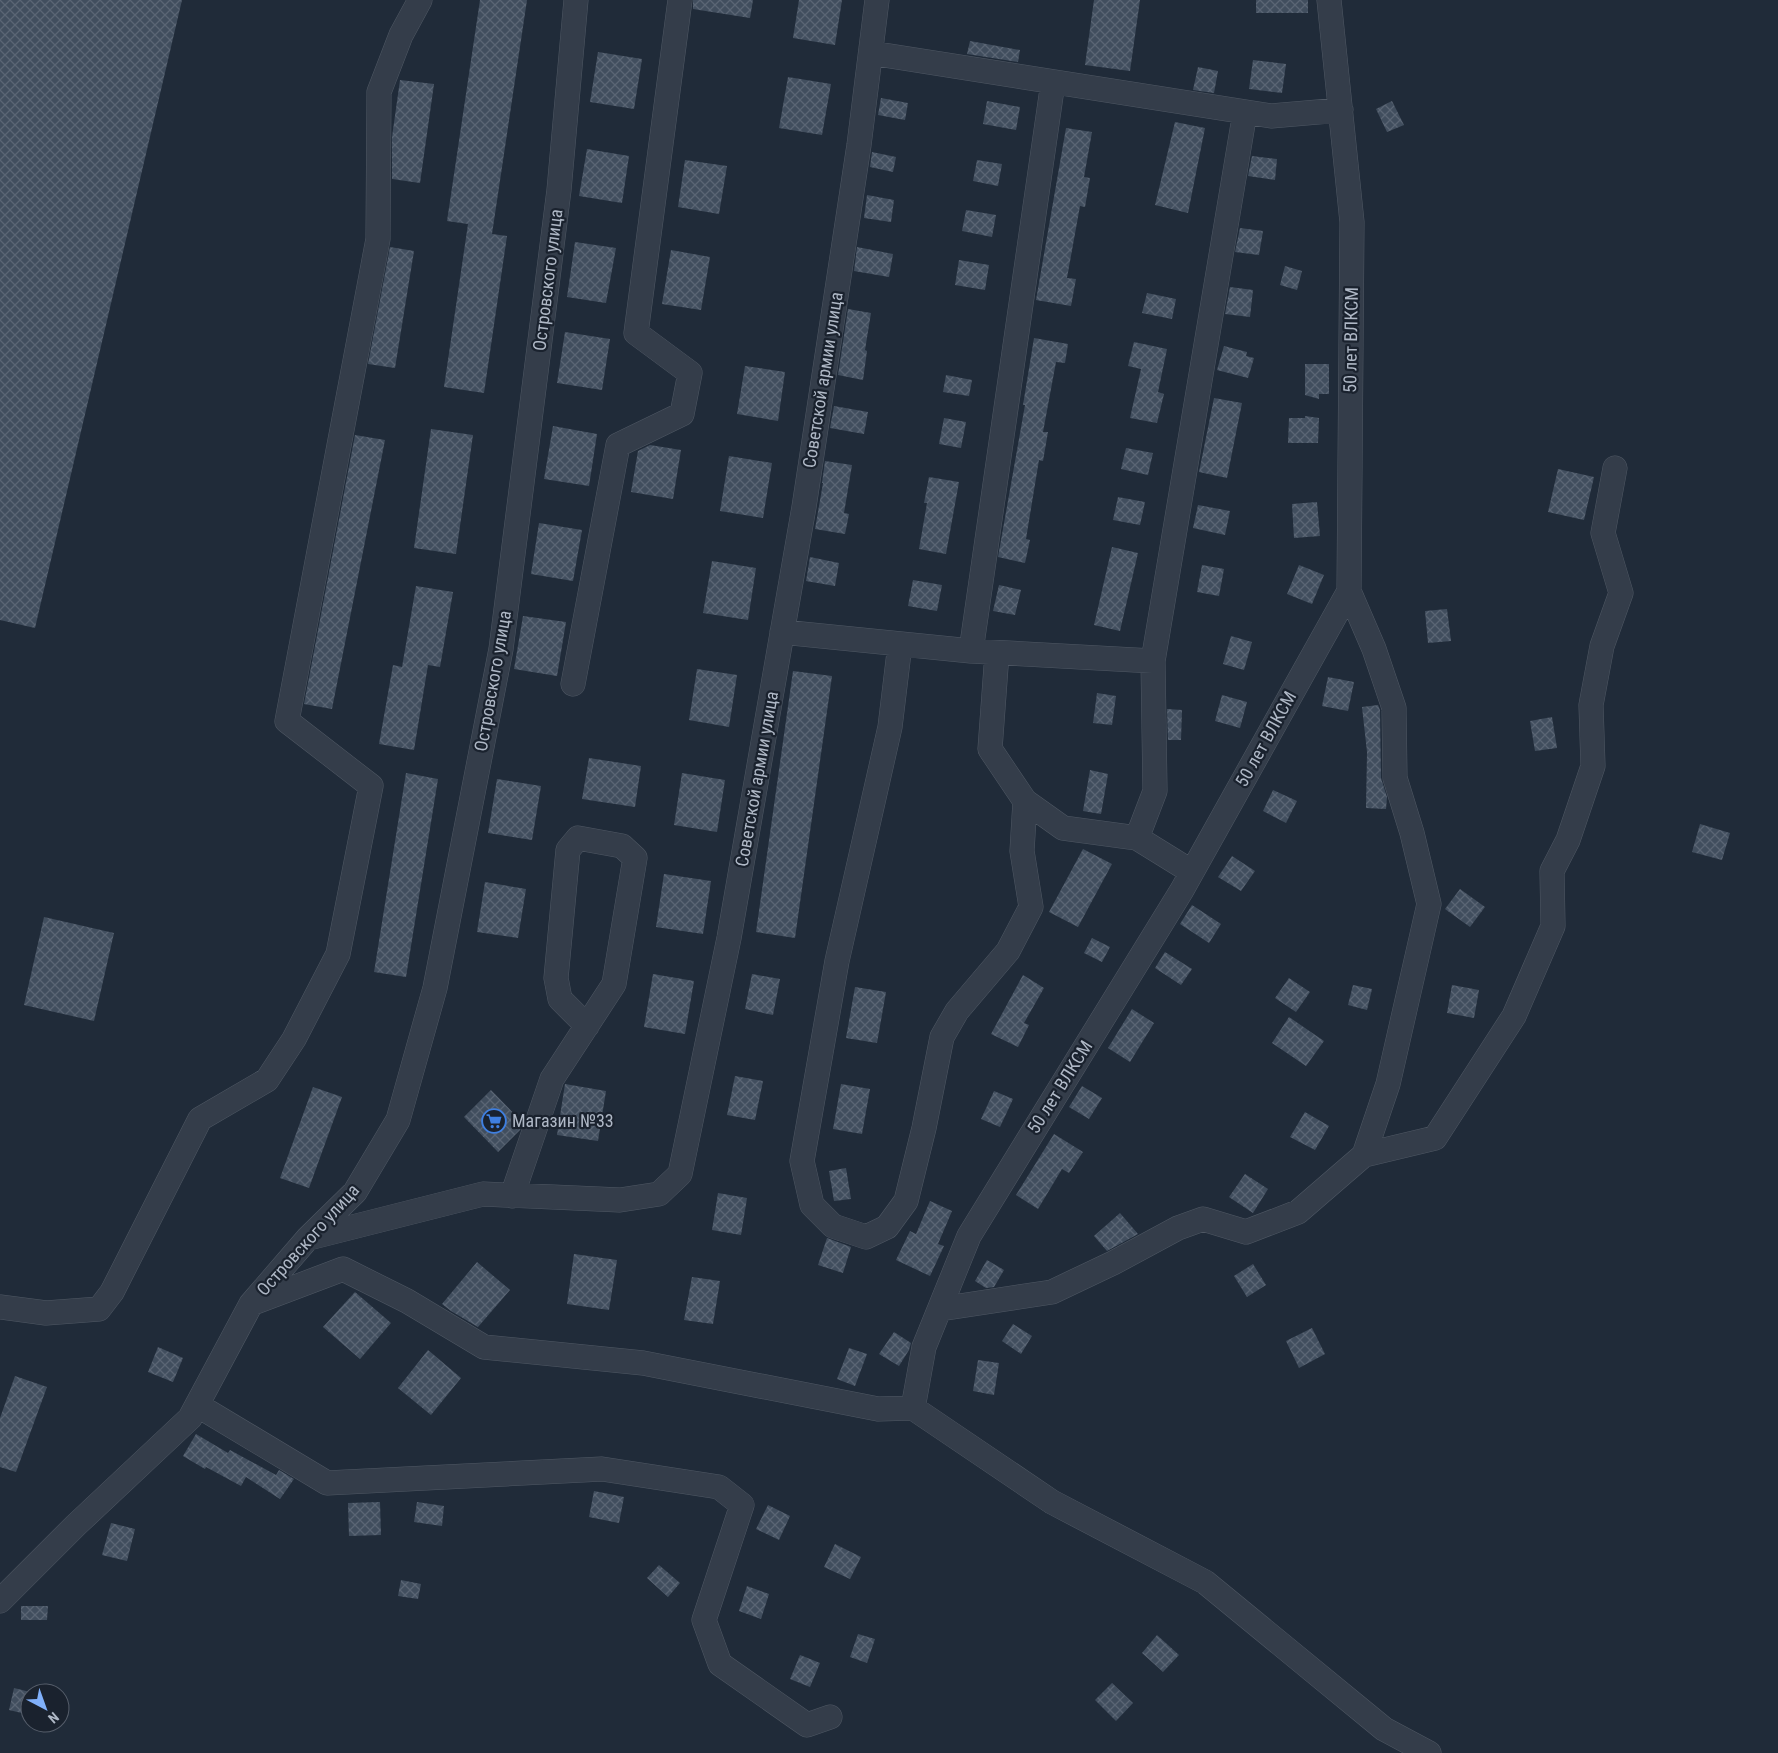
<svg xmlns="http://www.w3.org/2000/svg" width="1778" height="1753" viewBox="0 0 1778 1753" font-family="'Roboto Condensed',sans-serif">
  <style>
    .building { fill: url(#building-cross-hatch) }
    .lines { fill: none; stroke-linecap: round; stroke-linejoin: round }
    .minor-casing { stroke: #4f5864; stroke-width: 25 }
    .minor { stroke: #343d4a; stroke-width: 24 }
    .labels { text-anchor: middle; stroke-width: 4.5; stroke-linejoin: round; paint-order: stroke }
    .street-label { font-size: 18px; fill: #afb8c6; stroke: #1a222e }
    .poi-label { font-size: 18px; fill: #afb8c6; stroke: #1a222e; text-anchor: start }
  </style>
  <defs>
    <pattern id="building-cross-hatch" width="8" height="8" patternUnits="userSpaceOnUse" patternTransform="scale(1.25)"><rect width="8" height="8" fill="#414e5e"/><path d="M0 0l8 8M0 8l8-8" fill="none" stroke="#5a6574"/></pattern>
  </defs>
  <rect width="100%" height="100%" fill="#202b39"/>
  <path class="building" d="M 0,0 L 182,0 L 35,628 L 0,620 Z
    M 480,0 L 527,0 L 492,234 L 507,236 L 484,393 L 444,387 L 468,224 L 447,221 Z
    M 693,0 L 753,0 L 750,18 L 693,9 Z
    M 799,0 L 842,0 L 835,45 L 793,38 Z
    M 1094,0 L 1140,0 L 1130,71 L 1085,65 Z
    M 1256,0 L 1308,0 L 1308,13 L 1256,13 Z
    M 970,41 L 1020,50 L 1018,62 L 967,54 Z
    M 598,52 L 642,59 L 634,109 L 590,102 Z
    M 1253,60 L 1286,64 L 1282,93 L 1249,89 Z
    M 1198,67 L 1218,71 L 1214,93 L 1193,90 Z
    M 788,77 L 831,84 L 822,135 L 779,128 Z
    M 400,80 L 434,84 L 420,183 L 392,179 L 392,137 Z
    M 881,98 L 908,103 L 905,120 L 878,115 Z
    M 987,101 L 1020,107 L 1016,130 L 983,124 Z
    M 1392,101 L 1404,125 L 1387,132 L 1376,109 Z
    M 1175,122 L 1205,128 L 1188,213 L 1155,205 Z
    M 1066,128 L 1092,132 L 1084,177 L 1090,178 L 1085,207 L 1080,206 L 1067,278 L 1076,279 L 1071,306 L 1036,300 Z
    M 587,149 L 629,156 L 622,203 L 579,196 Z
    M 872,152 L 896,157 L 893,172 L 870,167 Z
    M 1252,156 L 1277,159 L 1275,180 L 1248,176 Z
    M 685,160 L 727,166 L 719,214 L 678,207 Z
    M 977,160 L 1002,164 L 998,186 L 973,181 Z
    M 867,195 L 894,200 L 891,222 L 864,218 Z
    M 966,210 L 996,215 L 992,237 L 962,231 Z
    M 1240,228 L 1263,231 L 1259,255 L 1235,252 Z
    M 575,242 L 616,248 L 606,303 L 567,297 Z
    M 390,247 L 414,251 L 395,368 L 368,364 Z
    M 857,247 L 893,254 L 889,277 L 854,271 Z
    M 671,250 L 710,257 L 701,310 L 662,304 Z
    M 959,260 L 989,265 L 985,290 L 955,285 Z
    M 1285,266 L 1302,271 L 1297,290 L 1280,285 Z
    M 1230,287 L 1253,290 L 1250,317 L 1225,314 Z
    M 1147,293 L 1176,299 L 1172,319 L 1142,313 Z
    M 848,309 L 871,313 L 865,350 L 867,351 L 863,380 L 838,375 Z
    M 565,332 L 610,339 L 602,390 L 557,383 Z
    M 1034,338 L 1068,344 L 1065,363 L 1056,362 L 1043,432 L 1048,432 L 1043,461 L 1039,460 L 1026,539 L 1030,540 L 1025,563 L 998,557 L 1025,405 L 1023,405 Z
    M 1134,342 L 1167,349 L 1158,392 L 1164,394 L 1157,423 L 1130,418 L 1141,369 L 1128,366 Z
    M 1224,346 L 1247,352 L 1246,356 L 1254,358 L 1248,378 L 1217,370 Z
    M 1305,364 L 1329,364 L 1329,394 L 1319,394 L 1319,399 L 1305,395 Z
    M 745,366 L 785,372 L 778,421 L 737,414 Z
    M 946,375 L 972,380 L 969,396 L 943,392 Z
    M 1214,398 L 1242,403 L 1227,478 L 1199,472 Z
    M 834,406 L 868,412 L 864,434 L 830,428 Z
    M 1305,416 L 1319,418 L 1318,443 L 1288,443 L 1289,418 L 1305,418 Z
    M 944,418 L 966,422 L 961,448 L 939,444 Z
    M 553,426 L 597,434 L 589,486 L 544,479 Z
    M 431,429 L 473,435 L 456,554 L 414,548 Z
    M 355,435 L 385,440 L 332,709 L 304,704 Z
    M 650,445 L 681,450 L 673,499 L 631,492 L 638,451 Z
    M 1126,448 L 1153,453 L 1148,475 L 1121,469 Z
    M 729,456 L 772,463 L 763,518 L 720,511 Z
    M 825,461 L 852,465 L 844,513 L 849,514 L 845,534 L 815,529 L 823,483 L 822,483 Z
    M 1558,469 L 1594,477 L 1584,520 L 1548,512 Z
    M 929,477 L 959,482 L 946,554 L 919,549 L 927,503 L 924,503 Z
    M 1118,497 L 1145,502 L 1140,525 L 1113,520 Z
    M 1317,502 L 1320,536 L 1294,538 L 1292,504 Z
    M 1198,505 L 1230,511 L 1225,535 L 1193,528 Z
    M 539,523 L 582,530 L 573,581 L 531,574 Z
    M 1112,547 L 1138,553 L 1120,631 L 1094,625 Z
    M 810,557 L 839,563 L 835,586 L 806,581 Z
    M 712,561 L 756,568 L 748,620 L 703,613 Z
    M 1202,565 L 1224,569 L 1219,596 L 1197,592 Z
    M 1299,565 L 1324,575 L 1312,604 L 1287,594 Z
    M 913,580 L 942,585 L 937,611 L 908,606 Z
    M 999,585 L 1021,590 L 1015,615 L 993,611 Z
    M 416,586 L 453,592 L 440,667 L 428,665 L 414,750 L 379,744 L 393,665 L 402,667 Z
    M 1447,609 L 1451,641 L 1428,643 L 1425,611 Z
    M 523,616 L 566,622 L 557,676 L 514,669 Z
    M 1231,636 L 1252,642 L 1244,670 L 1223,664 Z
    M 697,669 L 737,675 L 729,727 L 689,720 Z
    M 793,671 L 832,676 L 795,938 L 756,932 Z
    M 1328,677 L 1354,682 L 1348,711 L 1322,706 Z
    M 1097,693 L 1116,696 L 1112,725 L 1093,723 Z
    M 1222,695 L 1247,702 L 1240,728 L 1215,721 Z
    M 1378,705 L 1380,710 L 1381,778 L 1387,797 L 1386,809 L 1366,808 L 1367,752 L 1362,707 Z
    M 1167,709 L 1182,710 L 1181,740 L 1168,740 Z
    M 1552,717 L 1557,748 L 1535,751 L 1530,721 Z
    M 589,758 L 641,766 L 635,807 L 582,799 Z
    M 1090,770 L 1108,774 L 1101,814 L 1083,811 Z
    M 406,773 L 438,779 L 406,977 L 374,972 Z
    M 682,773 L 725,780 L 717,832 L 674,825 Z
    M 497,779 L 541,786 L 532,840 L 488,833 Z
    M 1273,790 L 1297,801 L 1286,823 L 1263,811 Z
    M 1700,824 L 1730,833 L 1722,860 L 1692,852 Z
    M 1083,849 L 1112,864 L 1078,927 L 1049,912 Z
    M 1232,856 L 1255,871 L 1241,891 L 1218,877 Z
    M 664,874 L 711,881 L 703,934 L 656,927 Z
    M 485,882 L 526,889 L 518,938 L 477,932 Z
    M 1460,889 L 1485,907 L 1470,927 L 1445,909 Z
    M 1192,905 L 1221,924 L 1209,943 L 1180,924 Z
    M 44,917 L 114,933 L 94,1021 L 24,1005 Z
    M 1092,938 L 1110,947 L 1102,962 L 1084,953 Z
    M 1165,952 L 1192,969 L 1181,985 L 1155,968 Z
    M 653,974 L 694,981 L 685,1034 L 644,1027 Z
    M 752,974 L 780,979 L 773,1015 L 745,1009 Z
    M 1023,975 L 1044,988 L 1024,1023 L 1029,1025 L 1018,1047 L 991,1034 Z
    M 1289,978 L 1310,992 L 1296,1012 L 1275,998 Z
    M 1353,985 L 1372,989 L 1367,1010 L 1348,1005 Z
    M 1452,985 L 1479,990 L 1474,1018 L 1447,1013 Z
    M 855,987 L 886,992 L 877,1043 L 846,1038 Z
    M 1132,1009 L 1154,1023 L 1130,1062 L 1108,1048 Z
    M 1289,1017 L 1324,1041 L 1306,1066 L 1272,1043 Z
    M 735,1076 L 763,1081 L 755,1120 L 727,1115 Z
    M 565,1084 L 606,1091 L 598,1141 L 557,1135 Z
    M 841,1084 L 870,1089 L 862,1134 L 833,1129 Z
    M 1082,1086 L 1102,1098 L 1089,1119 L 1069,1107 Z
    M 313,1087 L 342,1097 L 309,1188 L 280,1178 Z
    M 491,1090 L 523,1123 L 520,1130 L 498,1152 L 464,1117 Z
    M 994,1091 L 1013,1099 L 1000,1127 L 981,1119 Z
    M 1305,1112 L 1329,1126 L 1315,1150 L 1290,1137 Z
    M 1054,1134 L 1083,1152 L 1069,1173 L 1062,1169 L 1038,1209 L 1016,1195 Z
    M 846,1168 L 851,1199 L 834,1201 L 829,1171 Z
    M 1245,1174 L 1268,1189 L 1253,1213 L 1229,1197 Z
    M 718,1193 L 747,1198 L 741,1235 L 712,1230 Z
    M 930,1201 L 952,1211 L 938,1244 L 944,1246 L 930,1276 L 896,1260 L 910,1231 L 916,1234 Z
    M 1120,1213 L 1138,1234 L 1107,1251 L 1094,1236 Z
    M 827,1238 L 851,1247 L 843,1273 L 818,1265 Z
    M 574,1254 L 617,1260 L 609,1310 L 567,1304 Z
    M 987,1260 L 1004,1270 L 994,1287 L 986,1288 L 975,1281 Z
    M 477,1262 L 510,1290 L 478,1327 L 451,1311 L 442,1304 Z
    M 1253,1264 L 1266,1285 L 1247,1297 L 1234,1276 Z
    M 692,1277 L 720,1281 L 713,1324 L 684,1320 Z
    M 355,1292 L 391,1323 L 360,1359 L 323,1327 Z
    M 1013,1324 L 1032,1336 L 1021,1354 L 1002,1341 Z
    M 1312,1328 L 1325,1354 L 1299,1368 L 1286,1341 Z
    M 894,1332 L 911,1343 L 909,1350 L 899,1366 L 879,1354 Z
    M 158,1347 L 183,1358 L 173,1382 L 148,1372 Z
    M 849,1348 L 867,1354 L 855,1386 L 837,1379 Z
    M 428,1350 L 461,1378 L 431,1415 L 398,1388 Z
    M 978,1360 L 999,1363 L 994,1395 L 973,1391 Z
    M 15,1376 L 47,1387 L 16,1472 L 0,1467 L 0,1418 Z
    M 196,1434 L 228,1453 L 230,1450 L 276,1475 L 279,1470 L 294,1479 L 280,1499 L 246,1477 L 241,1486 L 206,1467 L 205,1469 L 183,1456 Z
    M 594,1491 L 624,1497 L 619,1523 L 589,1517 Z
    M 380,1502 L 381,1535 L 349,1536 L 348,1503 Z
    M 417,1502 L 444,1506 L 442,1526 L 414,1522 Z
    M 768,1505 L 790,1516 L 779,1540 L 756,1529 Z
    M 111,1523 L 135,1529 L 127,1561 L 102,1555 Z
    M 835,1544 L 861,1557 L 850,1579 L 824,1567 Z
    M 659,1565 L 680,1583 L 668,1597 L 647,1578 Z
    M 401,1580 L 421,1584 L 418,1599 L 398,1596 Z
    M 747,1586 L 769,1594 L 761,1619 L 739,1611 Z
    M 21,1606 L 48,1606 L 47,1620 L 21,1620 Z
    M 858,1634 L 875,1639 L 867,1663 L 850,1657 Z
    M 1157,1635 L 1179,1655 L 1163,1672 L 1142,1653 Z
    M 800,1655 L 820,1663 L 810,1687 L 790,1679 Z
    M 1112,1683 L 1133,1703 L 1116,1721 L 1095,1700 Z
    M 14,1688 L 30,1692 L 30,1715 L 9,1710 Z"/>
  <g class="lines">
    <g class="minor-casing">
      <path id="minor" d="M 871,53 L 1271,116 L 1341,110
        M 782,632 L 971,651 L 1153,661
        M 900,644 L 890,727 L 837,961 L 802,1161 L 812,1205 L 833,1226 L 866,1237 L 887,1227 L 906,1201 L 924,1128 L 942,1037 L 957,1011 L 1008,951 L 1031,907 L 1022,851 L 1025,801
        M 971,651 L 1053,82
        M 997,653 L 990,749 L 1025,801 L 1063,828 L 1137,838 L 1192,872
        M 573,684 L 618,445 L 682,414 L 690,373 L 636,333 L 680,0
        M 1137,838 L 1155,791 L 1153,661 L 1245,112
        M 1364,1155 L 1435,1138 L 1514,1016 L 1553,926 L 1552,871 L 1568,840 L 1593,766 L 1591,705 L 1602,646 L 1621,593 L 1603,533 L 1615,468
        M 512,1196 L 552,1079 L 614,984 L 635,858 L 622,846 L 578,838 L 568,850 L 556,978 L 560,999 L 587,1026
        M 309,1238 L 483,1194 L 620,1200 L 659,1194 L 680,1174 L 729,938 L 804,507 L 859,145 L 877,0
        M 253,1303 L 343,1269 L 407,1301 L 484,1347 L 643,1363 L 878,1409 L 913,1408 L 1052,1502 L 1205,1582 L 1384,1729 L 1429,1753
        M 0,1307 L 46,1313 L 99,1309 L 112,1292 L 200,1119 L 267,1080 L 294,1039 L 338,954 L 371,786 L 287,721 L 378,239 L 379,92 L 401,35 L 420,0
        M 940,1309 L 1052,1292 L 1113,1263 L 1178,1228 L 1203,1219 L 1246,1232 L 1298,1212 L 1364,1155 L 1388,1084 L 1429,904 L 1412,833 L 1395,778 L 1394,708 L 1374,649 L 1349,591
        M 197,1405 L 327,1483 L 602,1469 L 719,1487 L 742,1505 L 704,1620 L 720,1664 L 807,1725 L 830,1717
        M 913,1408 L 924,1347 L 969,1236 L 1182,890 L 1349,591 L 1352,222 L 1329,0
        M 0,1601 L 76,1525 L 190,1418 L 251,1304 L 308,1238 L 355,1192 L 398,1120 L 435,988 L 501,649 L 559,190 L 576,0"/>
    </g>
    <use href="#minor" class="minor"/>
  </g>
  <defs>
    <g id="supermarket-ring" transform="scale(1.25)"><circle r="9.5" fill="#1a222e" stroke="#3f7fe0" stroke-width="1.5"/><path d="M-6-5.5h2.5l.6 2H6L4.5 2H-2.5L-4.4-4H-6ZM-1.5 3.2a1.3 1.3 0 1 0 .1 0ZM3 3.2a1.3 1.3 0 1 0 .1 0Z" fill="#3f7fe0"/></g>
  </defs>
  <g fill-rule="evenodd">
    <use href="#supermarket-ring" x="494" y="1121"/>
  </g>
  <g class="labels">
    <g class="street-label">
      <text transform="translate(548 280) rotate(-83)" y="6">Островского улица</text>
      <text transform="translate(1351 340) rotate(-89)" y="6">50 лет ВЛКСМ</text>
      <text transform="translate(823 380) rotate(-81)" y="6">Советской армии улица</text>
      <text transform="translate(493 681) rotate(-80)" y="6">Островского улица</text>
      <text transform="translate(1266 739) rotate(-61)" y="6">50 лет ВЛКСМ</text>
      <text transform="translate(757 779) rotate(-80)" y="6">Советской армии улица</text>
      <text transform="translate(1060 1087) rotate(-58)" y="6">50 лет ВЛКСМ</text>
      <text transform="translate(308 1240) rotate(-48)" y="6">Островского улица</text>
    </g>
    <g class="poi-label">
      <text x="512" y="1127">Магазин №33</text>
    </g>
  </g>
  <g transform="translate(45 1708) rotate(139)"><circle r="24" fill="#1a222e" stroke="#565e6b"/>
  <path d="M0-4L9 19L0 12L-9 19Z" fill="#80b0fa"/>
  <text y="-8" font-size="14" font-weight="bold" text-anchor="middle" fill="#afb8c6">N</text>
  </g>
</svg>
